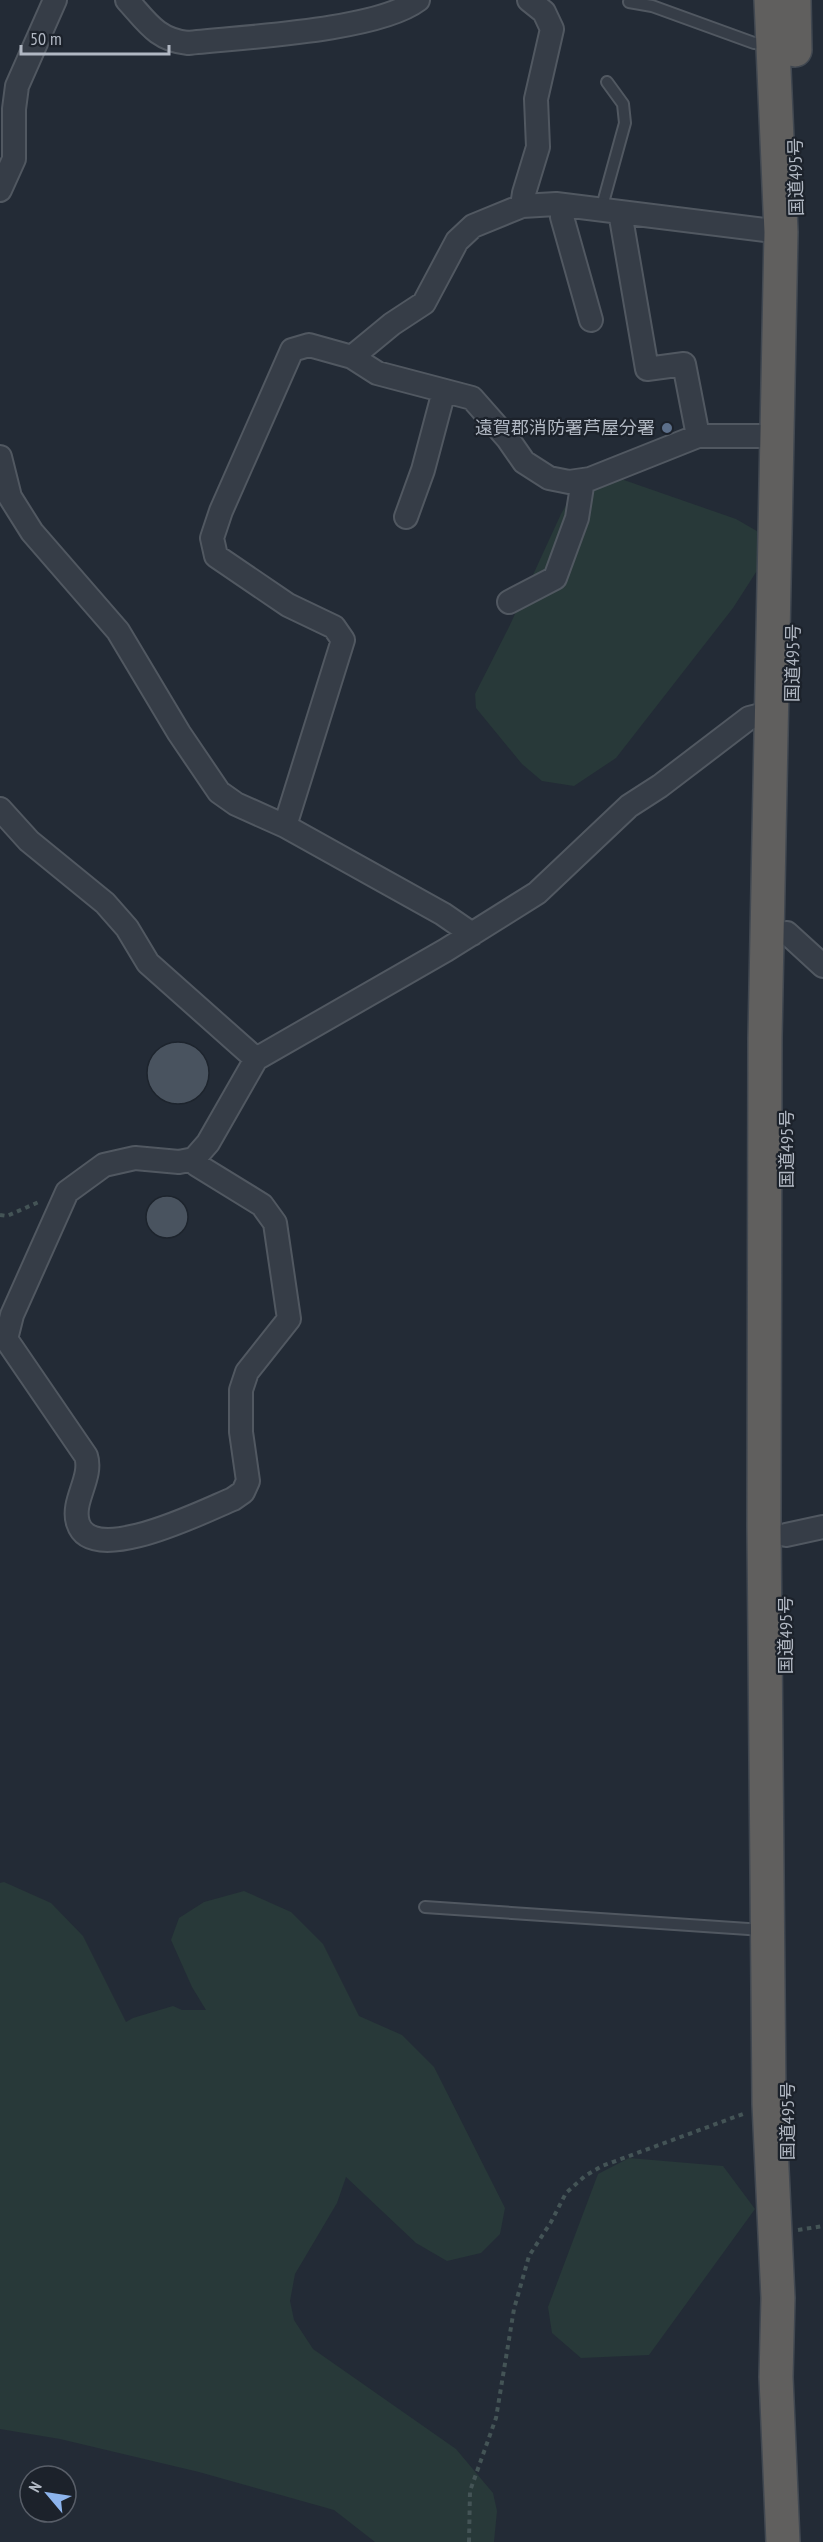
<svg xmlns="http://www.w3.org/2000/svg" width="823" height="2542" viewBox="0 0 823 2542" font-family="'PT Sans Narrow','Noto Sans JP',sans-serif">
  <style>
    .green { fill: #283939 }
    .building { fill: #49535f; stroke: #1d242d; stroke-width: 1.5 }
    .lines { fill: none; stroke-linecap: round; stroke-linejoin: round }
    .service-casing { stroke: #515861; stroke-width: 14 }
    .minor-casing { stroke: #515861; stroke-width: 26 }
    .trunk-casing { stroke: #414851; stroke-width: 36 }
    .path { stroke: #445456; stroke-width: 4; stroke-dasharray: 4.5 4.5; stroke-linecap: butt }
    .service { stroke: #363d47; stroke-width: 10 }
    .minor { stroke: #363d47; stroke-width: 22 }
    .trunk { stroke: #605f5e; stroke-width: 33 }
    .service-dot { fill: #5c6f8a; stroke: #1c222b; stroke-width: 2 }
    .labels { text-anchor: middle; stroke-width: 4.5; stroke-linejoin: round; paint-order: stroke }
    .street-label { font-size: 18px; fill: #b1b8c3; stroke: #1c222b }
    .poi-label { font-size: 18px; fill: #b1b8c3; stroke: #1c222b; text-anchor: end }
  </style>
  <rect width="100%" height="100%" fill="#232b36"/>
  <path class="green" d="M 621,479 L 736,519 L 762,534 L 769,552 L 733,608 L 616,758 L 574,786 L 542,781 L 522,764 L 476,708 L 475,694 L 509,627 L 561,514 L 578,485 Z
    M 4,1882 L 51,1903 L 83,1936 L 126,2022 L 133,2018 L 173,2006 L 182,2010 L 206,2010 L 192,1987 L 171,1940 L 179,1918 L 204,1902 L 244,1891 L 291,1912 L 323,1944 L 359,2016 L 402,2035 L 434,2067 L 505,2208 L 500,2234 L 481,2253 L 447,2261 L 416,2243 L 346,2177 L 337,2203 L 295,2274 L 290,2301 L 294,2320 L 313,2349 L 456,2449 L 493,2493 L 497,2511 L 494,2542 L 375,2542 L 334,2510 L 199,2472 L 60,2439 L 0,2429 L 0,1883 Z
    M 629,2158 L 723,2166 L 755,2209 L 649,2355 L 581,2358 L 552,2333 L 548,2307 L 598,2174 Z"/>
  <path class="building" d="M147 1073a31 31 0 1 1 62 0a31 31 0 1 1-62 0Z
    M146 1217a21 21 0 1 1 42 0a21 21 0 1 1-42 0Z"/>
  <g class="lines">
    <g class="service-casing">
      <path id="service" d="M 629,2 L 652,6 L 754,43 L 769,44
        M 601,210 L 625,123 L 623,104 L 607,82
        M 425,1907 L 763,1930"/>
    </g>
    <g class="minor-casing">
      <path id="minor" d="M 127,0 C 147,22 157,40 188,43 C 243,37 377,31 418,0
        M 0,190 L 14,159 L 14,109 L 17,86 L 55,0
        M 562,205 L 562,217 L 591,320
        M 522,206 L 524,193 L 538,147 L 536,99 L 552,29 L 544,12 L 529,0
        M 620,212 L 647,369 L 684,364 L 698,436
        M 352,357 L 377,373 L 472,398 L 508,439 L 524,462 L 549,478 L 569,482 L 590,479 L 698,436 L 777,436
        M 0,457 L 10,497 L 32,532 L 118,631 L 179,733 L 219,792 L 236,804 L 285,826 L 443,914 L 472,934
        M 406,517 L 423,470 L 444,391
        M 509,602 L 555,578 L 577,518 L 583,480
        M 0,809 L 29,841 L 105,903 L 127,928 L 148,963 L 256,1059
        M 285,826 L 343,640 L 334,627 L 288,605 L 216,556 L 212,538 L 221,511 L 292,350 L 309,345 L 352,357 L 392,324 L 424,303 L 457,241 L 473,226 L 522,206 L 556,204 L 781,232
        M 787,933 L 823,966
        M 194,1159 L 197,1165 L 262,1205 L 275,1223 L 289,1319 L 247,1372 L 241,1390 L 241,1432 L 248,1481 L 243,1492 L 233,1499 C 206,1510 92,1568 78,1523 C 71,1501 93,1478 86,1456 L 6,1339 L 12,1315 L 67,1192 L 104,1165 L 135,1158 L 179,1162 L 194,1159 L 208,1143 L 256,1059 L 446,950 L 537,893 L 629,806 L 660,786 L 749,718 L 773,712
        M 786,1535 L 823,1527"/>
    </g>
    <g class="trunk-casing">
      <path id="trunk" d="M 771,0 L 781,232 L 765,1038 L 764,1528 L 769,2104 L 778,2298 L 776,2377 L 783,2542
        M 794,0 L 795,50"/>
    </g>
    <path class="path" d="M 0,1215 L 7,1216 L 41,1201
      M 798,2230 L 823,2226
      M 469,2542 L 470,2491 L 496,2418 L 514,2309 L 529,2256 L 551,2222 L 566,2193 L 585,2176 L 602,2166 L 743,2114"/>
    <use href="#service" class="service"/>
    <use href="#minor" class="minor"/>
    <use href="#trunk" class="trunk"/>
  </g>
  <circle class="service-dot" cx="667" cy="428" r="6"/>
  <g class="labels">
    <g class="street-label">
      <text transform="translate(796 177) rotate(-91)" y="6">国道495号</text>
      <text transform="translate(793 663) rotate(-89)" y="6">国道495号</text>
      <text transform="translate(787 1149) rotate(-90)" y="6">国道495号</text>
      <text transform="translate(786 1635) rotate(-90)" y="6">国道495号</text>
      <text transform="translate(788 2121) rotate(-90)" y="6">国道495号</text>
    </g>
    <g class="poi-label">
      <text x="655" y="434">遠賀郡消防署芦屋分署</text>
    </g>
  </g>
  <g transform="translate(48 2494) rotate(299)"><circle r="28" fill="#1c222b" stroke="#585e68" stroke-width="1.5"/>
  <path d="M0-4.5L10 22L0 15L-10 22Z" fill="#8db4ec"/>
  <text y="-9" font-size="16" font-weight="bold" text-anchor="middle" fill="#b1b8c3">N</text>
  </g>
  <path d="M21 45v9h148v-9" fill="none" stroke="#b1b8c3" stroke-width="3"/>
  <text x="30" y="45" font-size="18" fill="#b1b8c3" stroke="#1c222b" stroke-width="4.5" paint-order="stroke">50 m</text>
</svg>
